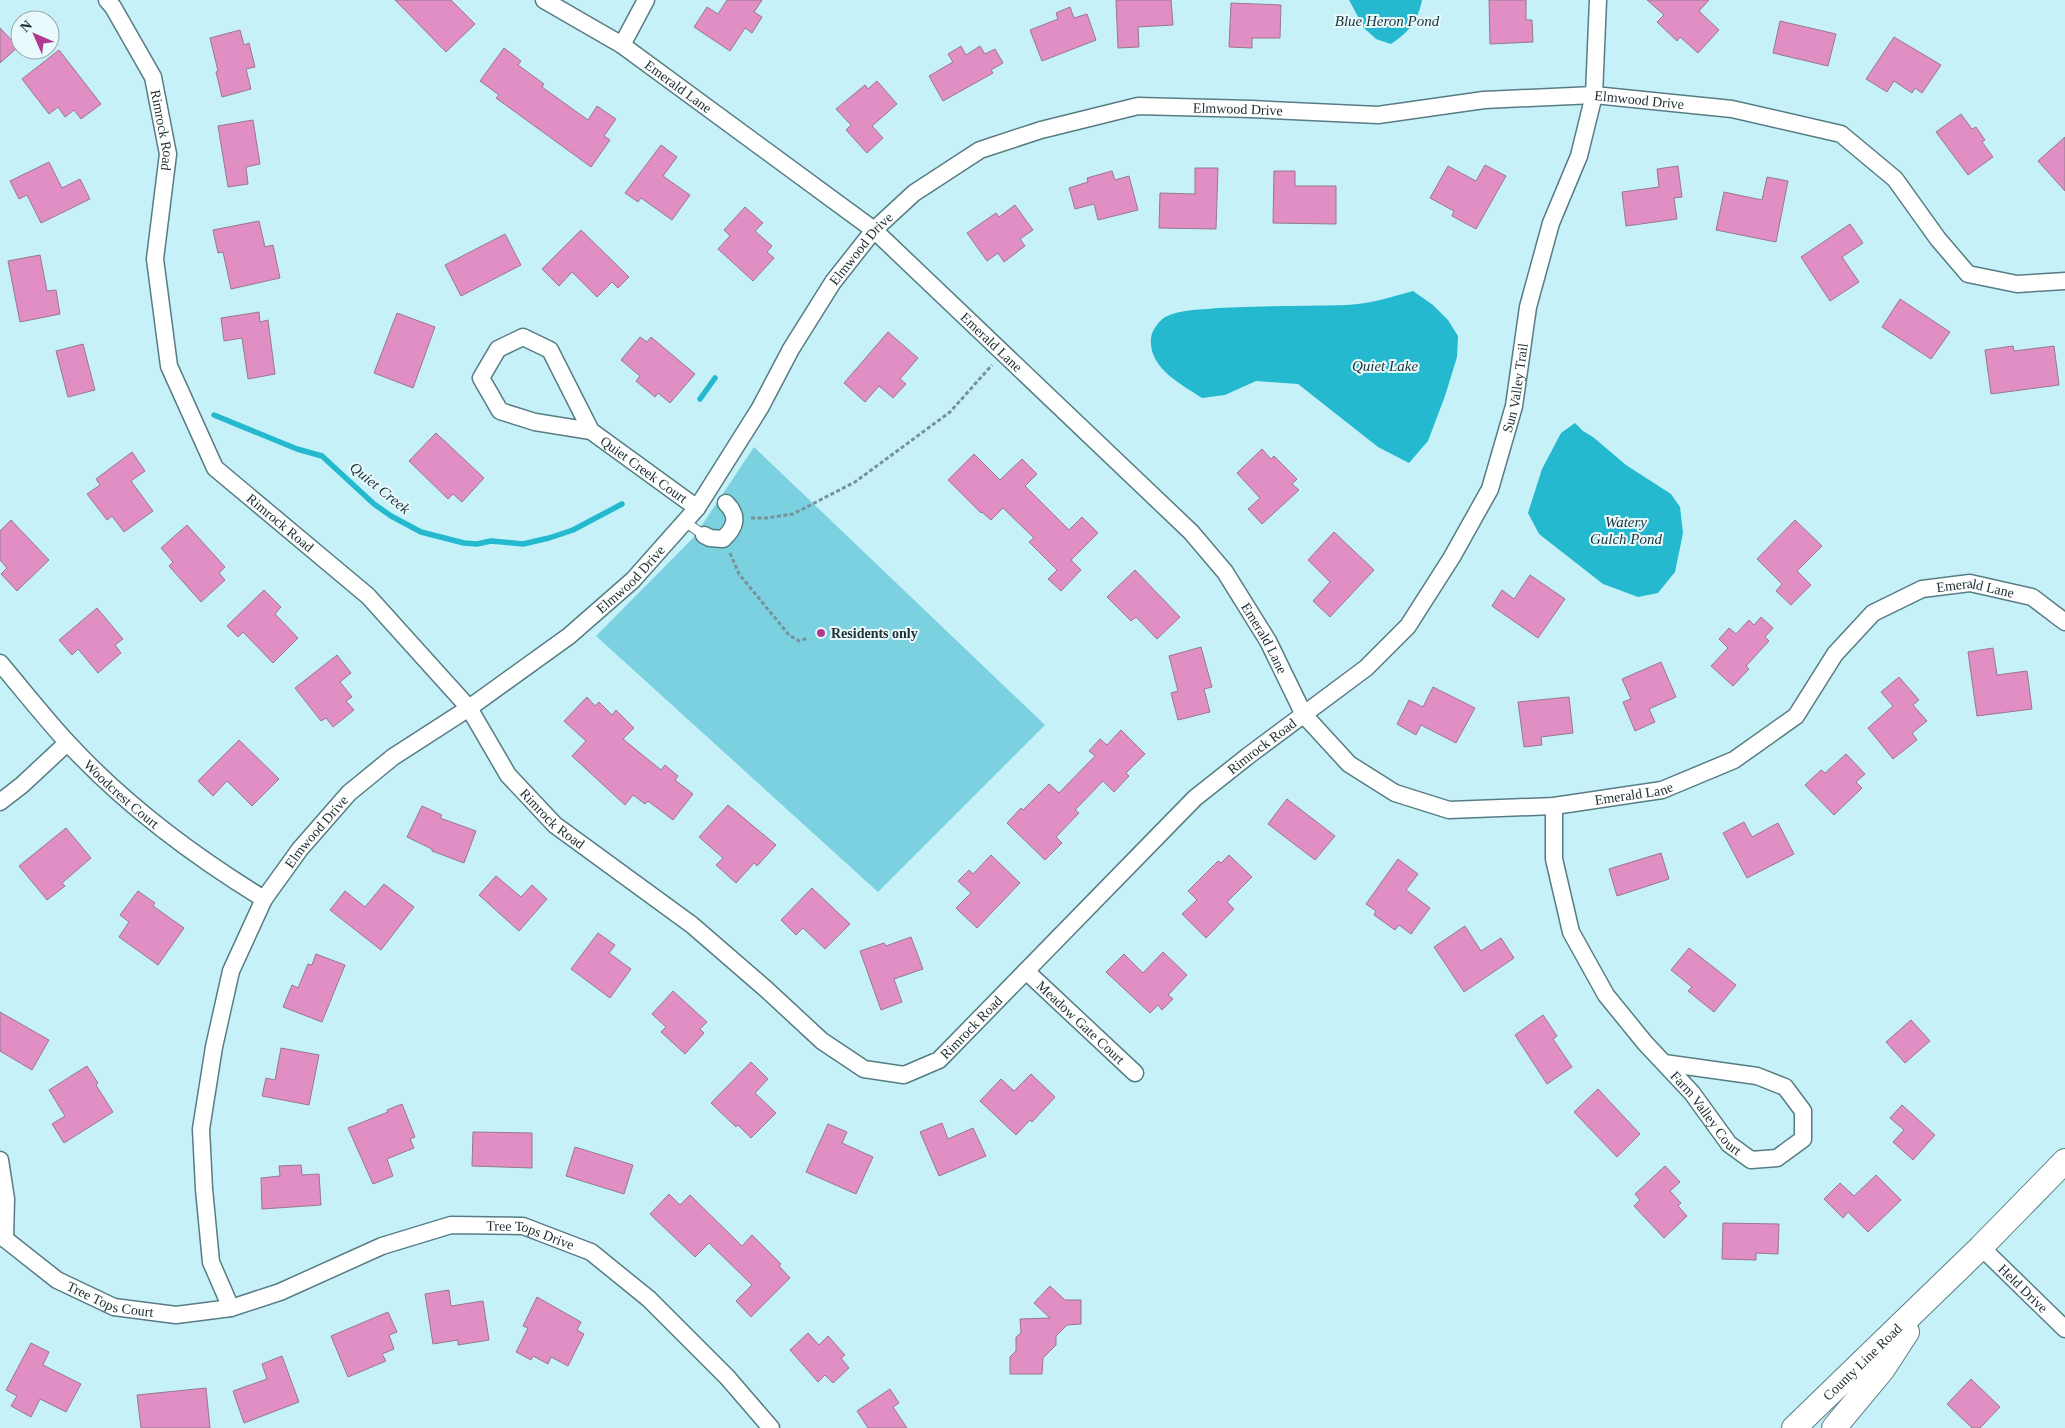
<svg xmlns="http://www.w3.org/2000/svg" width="2065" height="1428" viewBox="0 0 2065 1428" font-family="Georgia,serif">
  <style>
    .green { fill: #7cd1e0 }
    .water { fill: #24b9cf }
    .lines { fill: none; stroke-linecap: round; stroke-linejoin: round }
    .stream { stroke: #24b9cf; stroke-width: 5.5 }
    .building { fill: #e08ec4; stroke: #97798b }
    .lane-casing { stroke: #567d84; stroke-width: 11 }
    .street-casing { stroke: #567d84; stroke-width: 19 }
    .secondary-casing { stroke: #567d84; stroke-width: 26 }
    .path { stroke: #769399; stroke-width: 3; stroke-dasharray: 4 2.5; stroke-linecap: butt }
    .lane { stroke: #fff; stroke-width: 9 }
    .street { stroke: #fff; stroke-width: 16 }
    .secondary { stroke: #fff; stroke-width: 24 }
    .poi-dot { fill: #b13a90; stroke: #e9fafd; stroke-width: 2 }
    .labels { text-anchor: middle; stroke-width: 4; stroke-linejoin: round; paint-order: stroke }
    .street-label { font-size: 14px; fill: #213134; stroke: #e9fafd }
    .poi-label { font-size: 14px; font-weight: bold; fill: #213134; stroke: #e9fafd; text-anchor: start }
    .water-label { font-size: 15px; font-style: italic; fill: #1b3237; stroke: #e9fafd }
  </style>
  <rect width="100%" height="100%" fill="#c7f1f9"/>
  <path class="green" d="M 754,447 L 1045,725 L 878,892 L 596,636 L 694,537 Z"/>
  <path class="water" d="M 1349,0 L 1422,0 C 1418,21 1409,32 1391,44 L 1376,39 L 1364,28 Z
    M 1413,291 L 1433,305 L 1448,320 L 1458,336 L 1457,357 L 1445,396 L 1428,441 L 1409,463 L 1378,447 L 1298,384 L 1256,381 L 1225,395 L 1202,398 C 1181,384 1148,368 1151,338 C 1152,330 1158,322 1165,317 C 1181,309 1200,310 1217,308 C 1261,306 1303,306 1347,305 C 1369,304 1392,297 1413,291 Z
    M 1575,423 L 1583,431 L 1593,437 L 1626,465 L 1671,494 L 1680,507 L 1683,533 L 1675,572 L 1658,593 L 1638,597 L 1603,584 L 1539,534 L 1528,513 L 1542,469 L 1561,433 Z"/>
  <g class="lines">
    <path class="stream" d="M 700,399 L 715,378
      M 214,415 L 297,449 L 322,456 L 374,504 L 391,516 L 421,532 L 464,543 L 477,544 L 491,541 L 523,544 L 549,538 L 573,530 L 622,504"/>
  </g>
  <path class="building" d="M 395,0 L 451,0 L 475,24 L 446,52 Z
    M 727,0 L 762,0 L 754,12 L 762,17 L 752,33 L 745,28 L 730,51 L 694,27 L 707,7 L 718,14 Z
    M 1116,0 L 1171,0 L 1173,25 L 1138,27 L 1139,47 L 1118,48 Z
    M 1489,0 L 1526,0 L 1526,20 L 1532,20 L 1533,42 L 1490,44 Z
    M 1647,0 L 1709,0 L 1699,11 L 1719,30 L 1698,53 L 1680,37 L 1677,41 L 1657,22 L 1664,15 Z
    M 1231,3 L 1281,5 L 1280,38 L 1252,38 L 1252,48 L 1229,47 Z
    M 1070,7 L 1074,18 L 1087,14 L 1096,40 L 1042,61 L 1030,30 L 1058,19 L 1056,13 Z
    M 1780,21 L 1836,34 L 1828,66 L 1773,53 Z
    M 0,28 L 18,47 L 0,63 Z
    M 240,30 L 244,45 L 249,43 L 255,67 L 246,69 L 251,89 L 222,97 L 216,72 L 218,71 L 210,38 Z
    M 1894,37 L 1941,65 L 1922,93 L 1915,88 L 1912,93 L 1894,81 L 1887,92 L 1866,79 Z
    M 961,46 L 966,55 L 980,46 L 985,54 L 995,49 L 1003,63 L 991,70 L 993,73 L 943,101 L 929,76 L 953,62 L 948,54 Z
    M 504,48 L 521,61 L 518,65 L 544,84 L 542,87 L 588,120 L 597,106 L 616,119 L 604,136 L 610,140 L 591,167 L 496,98 L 499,95 L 480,81 Z
    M 59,50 L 101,104 L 81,119 L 74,110 L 65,117 L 58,107 L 49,114 L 22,79 Z
    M 877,81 L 897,104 L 872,126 L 883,138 L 867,153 L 846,130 L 851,125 L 836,109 L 865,85 L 868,89 Z
    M 1961,114 L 1972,129 L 1976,127 L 1985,140 L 1982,142 L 1993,157 L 1968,175 L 1936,132 Z
    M 253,120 L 260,164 L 246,167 L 248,184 L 228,187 L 218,126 Z
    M 2065,137 L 2065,191 L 2038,161 Z
    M 661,145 L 677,157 L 663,176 L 690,195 L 672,220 L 641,198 L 638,202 L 625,193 Z
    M 49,162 L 62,188 L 80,179 L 90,199 L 41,223 L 27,195 L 19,199 L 10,181 Z
    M 1485,165 L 1506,176 L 1476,229 L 1452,216 L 1454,211 L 1430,198 L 1448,166 L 1476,181 Z
    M 1678,166 L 1682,197 L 1674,198 L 1677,219 L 1626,226 L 1622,192 L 1659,187 L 1657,169 Z
    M 1195,168 L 1218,168 L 1216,229 L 1159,228 L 1160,193 L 1195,194 Z
    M 1112,171 L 1115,180 L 1129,176 L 1138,210 L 1098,220 L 1094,204 L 1075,209 L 1069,188 L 1088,182 L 1087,178 Z
    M 1274,171 L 1295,171 L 1295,186 L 1336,186 L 1336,224 L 1273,223 Z
    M 1767,177 L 1788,181 L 1776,242 L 1716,230 L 1724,192 L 1762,200 Z
    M 1015,205 L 1033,230 L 1020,239 L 1025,246 L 1004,262 L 998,253 L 987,261 L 967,233 L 996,213 L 999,217 Z
    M 745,207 L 763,223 L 755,231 L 772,246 L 767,252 L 774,258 L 753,281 L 718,249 L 730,236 L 724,230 Z
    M 259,221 L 265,247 L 273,245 L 280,278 L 231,289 L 223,252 L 218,253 L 213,230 Z
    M 1850,224 L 1863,243 L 1842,257 L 1859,282 L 1830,301 L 1801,257 Z
    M 581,230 L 629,277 L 618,288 L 612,282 L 597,297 L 572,272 L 559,286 L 542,269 Z
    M 505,234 L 521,265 L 461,296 L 445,265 Z
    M 40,255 L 47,291 L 56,290 L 60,314 L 20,322 L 8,261 Z
    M 1900,299 L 1950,332 L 1931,359 L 1882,327 Z
    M 259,312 L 260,322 L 268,320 L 275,374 L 248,379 L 242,338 L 224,341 L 221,318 Z
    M 397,313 L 435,327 L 413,388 L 374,373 Z
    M 888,332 L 918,358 L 900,379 L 906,384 L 893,398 L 879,386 L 865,402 L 844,383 Z
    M 640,337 L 647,342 L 651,337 L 695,374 L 670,403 L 658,393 L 655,397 L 636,381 L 640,376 L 621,360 Z
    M 83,344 L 95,390 L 68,397 L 56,351 Z
    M 2013,346 L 2014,351 L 2054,346 L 2059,385 L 1991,394 L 1985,350 Z
    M 436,433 L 484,478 L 462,502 L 453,494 L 448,499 L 409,461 Z
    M 1262,449 L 1271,459 L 1274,456 L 1297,479 L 1292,484 L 1299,490 L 1262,524 L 1248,509 L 1260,498 L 1237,473 Z
    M 132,452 L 145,471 L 131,481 L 153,511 L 124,532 L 112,516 L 107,520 L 87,494 L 100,485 L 96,479 Z
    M 974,454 L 1000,480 L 1022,459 L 1037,474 L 1025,486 L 1069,530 L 1082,517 L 1098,533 L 1071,560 L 1081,570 L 1061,591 L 1048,579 L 1057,570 L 1029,542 L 1034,538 L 1003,508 L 991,520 L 982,512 L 981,513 L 948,480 Z
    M 11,520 L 49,560 L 17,591 L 1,574 L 7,568 L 0,560 L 0,531 Z
    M 1795,520 L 1822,546 L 1797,571 L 1811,585 L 1791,605 L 1776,591 L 1782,584 L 1757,559 Z
    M 187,525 L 225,567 L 219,573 L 225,580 L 201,602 L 169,566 L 173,562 L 161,548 Z
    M 1334,532 L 1374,570 L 1330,617 L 1313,601 L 1330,582 L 1308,560 Z
    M 1135,570 L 1180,617 L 1157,639 L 1136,617 L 1131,621 L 1107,597 Z
    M 1530,575 L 1565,599 L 1538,638 L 1492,606 L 1502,590 L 1514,599 Z
    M 264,590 L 281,607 L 275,614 L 298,638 L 273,663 L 243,632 L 238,637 L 227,626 Z
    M 97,608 L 123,639 L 115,645 L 121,653 L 98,673 L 78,649 L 72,655 L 59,640 Z
    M 1761,617 L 1773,628 L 1765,637 L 1769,641 L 1746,666 L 1749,669 L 1733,686 L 1711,666 L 1728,648 L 1719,639 L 1729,628 L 1736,634 L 1749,620 L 1754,625 Z
    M 1201,647 L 1212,687 L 1204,689 L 1210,712 L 1178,720 L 1171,693 L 1178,691 L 1169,656 Z
    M 1993,648 L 1997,675 L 2027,671 L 2032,709 L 1977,716 L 1968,652 Z
    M 337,655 L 351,673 L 340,682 L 352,697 L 346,701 L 354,710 L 333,727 L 326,718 L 321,721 L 295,688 Z
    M 1661,662 L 1676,697 L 1649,709 L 1655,722 L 1635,731 L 1623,702 L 1631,699 L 1622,679 Z
    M 1899,677 L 1919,700 L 1913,705 L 1927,721 L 1912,733 L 1917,740 L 1893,759 L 1868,728 L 1893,706 L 1881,692 Z
    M 1433,687 L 1475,708 L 1456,743 L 1421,725 L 1416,735 L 1397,724 L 1409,700 L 1423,707 Z
    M 587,697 L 595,706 L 599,702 L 612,715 L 616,710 L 634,728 L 623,739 L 661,770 L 665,765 L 678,776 L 675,780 L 693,794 L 673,820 L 648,801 L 645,804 L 633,795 L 625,805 L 572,756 L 586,741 L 564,721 Z
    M 1569,697 L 1573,733 L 1541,737 L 1542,745 L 1524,747 L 1518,702 Z
    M 1121,730 L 1145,754 L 1126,773 L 1129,776 L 1114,792 L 1103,781 L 1075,810 L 1079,813 L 1056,837 L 1062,843 L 1045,860 L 1007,823 L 1021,808 L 1023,810 L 1049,784 L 1059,793 L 1095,756 L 1089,751 L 1100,739 L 1107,745 Z
    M 239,740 L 279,779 L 252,806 L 227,781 L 213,796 L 198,781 Z
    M 1846,754 L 1865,774 L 1856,782 L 1862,788 L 1834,815 L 1805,785 L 1821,770 L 1825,773 Z
    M 1287,799 L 1335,836 L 1315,860 L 1268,824 Z
    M 728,805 L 776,845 L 757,866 L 754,863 L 736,883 L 716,865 L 723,858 L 699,837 Z
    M 422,806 L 442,815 L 440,818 L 476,831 L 464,863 L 432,851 L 432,849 L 407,837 Z
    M 1744,822 L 1752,837 L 1778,823 L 1794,854 L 1747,878 L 1723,833 Z
    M 66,828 L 91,858 L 62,883 L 65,886 L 47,900 L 19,866 Z
    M 1661,853 L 1669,879 L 1617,896 L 1609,869 Z
    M 991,855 L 1020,883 L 977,928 L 956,908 L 971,893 L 958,881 L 969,870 L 973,874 Z
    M 1229,855 L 1252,877 L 1227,902 L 1234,909 L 1206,938 L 1182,914 L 1197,900 L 1188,891 L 1218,861 L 1221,863 Z
    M 1398,859 L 1418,874 L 1406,890 L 1430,908 L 1411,934 L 1399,925 L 1395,930 L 1374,915 L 1376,911 L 1366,904 Z
    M 496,876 L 521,897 L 532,885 L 547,899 L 519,931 L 479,895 Z
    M 384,884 L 414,907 L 381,950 L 330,910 L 345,891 L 365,907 Z
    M 812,888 L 850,924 L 825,949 L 803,928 L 796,935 L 781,920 Z
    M 138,891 L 155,903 L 153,906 L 184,928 L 158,965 L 119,937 L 129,922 L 120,915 Z
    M 1465,926 L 1481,951 L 1501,938 L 1514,958 L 1464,992 L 1434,947 Z
    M 598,933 L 615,945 L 609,953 L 631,969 L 610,998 L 571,969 Z
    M 911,937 L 923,969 L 894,979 L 902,1002 L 881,1010 L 860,951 L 884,943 L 886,946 Z
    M 1689,948 L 1736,985 L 1714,1012 L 1688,991 L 1692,987 L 1671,970 Z
    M 1163,952 L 1187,975 L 1168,995 L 1173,999 L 1162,1010 L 1158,1005 L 1150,1013 L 1106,972 L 1124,954 L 1143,973 Z
    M 316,954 L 345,965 L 322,1022 L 283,1007 L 292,985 L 298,988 L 308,964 L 312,965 Z
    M 673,991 L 707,1022 L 700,1029 L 704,1033 L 685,1054 L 661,1032 L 666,1027 L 652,1014 Z
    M 0,1012 L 49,1040 L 32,1070 L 0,1051 Z
    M 1543,1015 L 1557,1036 L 1553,1039 L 1572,1067 L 1547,1084 L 1515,1035 Z
    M 1911,1020 L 1930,1041 L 1905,1063 L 1886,1042 Z
    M 281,1048 L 319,1055 L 309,1105 L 262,1096 L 266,1078 L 275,1080 Z
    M 751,1062 L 768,1079 L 755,1093 L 776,1113 L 751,1138 L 738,1125 L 736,1127 L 711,1103 Z
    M 87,1066 L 98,1083 L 96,1085 L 113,1112 L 64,1143 L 52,1124 L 65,1116 L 49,1090 Z
    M 1031,1074 L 1055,1097 L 1032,1122 L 1030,1120 L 1016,1135 L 980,1101 L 1001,1079 L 1014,1091 Z
    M 1598,1089 L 1640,1134 L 1617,1157 L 1574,1112 Z
    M 402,1104 L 415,1137 L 410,1139 L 414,1148 L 387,1159 L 393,1176 L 373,1184 L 348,1128 L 388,1112 L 387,1110 Z
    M 1902,1105 L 1935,1135 L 1913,1160 L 1893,1142 L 1904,1130 L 1890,1118 Z
    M 942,1123 L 948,1139 L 973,1128 L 986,1156 L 939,1176 L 920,1132 Z
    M 828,1124 L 847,1132 L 842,1143 L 873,1157 L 856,1194 L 806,1172 Z
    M 473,1132 L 532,1133 L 532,1168 L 472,1166 Z
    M 575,1147 L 633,1165 L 624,1194 L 566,1176 Z
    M 301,1165 L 302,1175 L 319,1174 L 321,1205 L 262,1209 L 261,1178 L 280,1176 L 279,1166 Z
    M 1665,1166 L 1680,1182 L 1670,1191 L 1681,1203 L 1678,1206 L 1687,1216 L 1664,1238 L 1634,1206 L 1640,1200 L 1635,1194 Z
    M 1876,1175 L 1901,1200 L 1868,1232 L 1848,1212 L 1843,1218 L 1824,1199 L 1840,1183 L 1854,1196 Z
    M 669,1194 L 680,1205 L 690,1195 L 742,1246 L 752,1235 L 781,1264 L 779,1266 L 790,1278 L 751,1317 L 736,1301 L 752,1285 L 709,1243 L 695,1257 L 650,1214 Z
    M 1723,1223 L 1779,1224 L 1778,1254 L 1756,1253 L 1756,1260 L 1722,1259 Z
    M 1050,1286 L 1065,1300 L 1081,1300 L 1081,1324 L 1067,1325 L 1056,1336 L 1056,1345 L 1043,1358 L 1042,1374 L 1010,1374 L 1010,1357 L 1016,1351 L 1016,1337 L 1021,1333 L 1020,1319 L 1050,1318 L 1034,1303 Z
    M 449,1290 L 451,1306 L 483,1301 L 489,1340 L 458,1345 L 458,1340 L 433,1344 L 425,1294 Z
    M 537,1297 L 581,1322 L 577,1330 L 584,1334 L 568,1366 L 551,1357 L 548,1364 L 533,1356 L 531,1360 L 516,1352 L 528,1328 L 523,1326 Z
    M 388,1312 L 397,1332 L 389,1335 L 394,1349 L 382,1354 L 386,1361 L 348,1377 L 331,1336 Z
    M 808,1333 L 819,1345 L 828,1336 L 845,1355 L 841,1358 L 849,1368 L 833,1383 L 825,1375 L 818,1382 L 790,1350 Z
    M 31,1343 L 49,1352 L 43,1365 L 81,1384 L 66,1412 L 40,1399 L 31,1417 L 11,1406 L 17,1396 L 6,1390 Z
    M 282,1356 L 299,1402 L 244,1423 L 233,1391 L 267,1379 L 262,1364 Z
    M 1971,1379 L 2000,1407 L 1980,1428 L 1972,1428 L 1947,1404 Z
    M 206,1388 L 210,1428 L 141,1428 L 137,1395 Z
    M 890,1389 L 899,1403 L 893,1407 L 907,1428 L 868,1428 L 857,1411 Z"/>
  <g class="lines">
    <g class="lane-casing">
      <path id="lane" d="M 685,522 L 704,535"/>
    </g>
    <g class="street-casing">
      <g id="street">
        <path id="s1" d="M 107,0 L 113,7 L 153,77 L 168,154 L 155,259 L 169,366 L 215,468 L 368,596 L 469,708 L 508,775 L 555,825 L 692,925 L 767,990 L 822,1041 L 864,1069 L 904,1075 L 939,1060 L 1195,798 L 1248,756 L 1366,668 L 1408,626 L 1452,557 L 1490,489 L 1514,406 L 1528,307 L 1551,223 L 1579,156 L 1594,95 L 1598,0"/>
        <path id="s2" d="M 544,0 L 622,45 L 874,230 L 1191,532 L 1225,572 L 1268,641 L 1304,715 L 1349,764 L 1395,793 L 1449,810 L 1554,806 L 1662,790 L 1734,760 L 1796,716 L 1835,654 L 1873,613 L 1922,589 L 1970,583 L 2032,597 L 2065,622"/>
        <path d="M 622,45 L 646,0"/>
        <path id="s3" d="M 591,431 L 550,350 L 523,337 L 498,349 L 481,378 L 500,411 L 535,422 L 591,431 L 697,508"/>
        <path d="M 704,535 L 710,538 L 723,539 C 736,527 739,516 726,503"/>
        <path id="s4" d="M 0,663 C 22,689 44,717 67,742 C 124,804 192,855 264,899"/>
        <path d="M 0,802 L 22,785 L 67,743"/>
        <path id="s5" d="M 1554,806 L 1554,859 L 1571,932 L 1606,995 L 1645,1043 L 1692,1093 L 1729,1144 L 1751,1160 L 1777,1158 L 1803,1139 L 1803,1111 L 1785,1087 L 1757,1076 L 1664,1063"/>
        <path id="s6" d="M 1026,971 L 1135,1073"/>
        <path d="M 0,1160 L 6,1199 L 5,1239"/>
        <path id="s7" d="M 0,1235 L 57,1280 L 114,1307 L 176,1315 L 231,1308 L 280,1292 L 382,1246 L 451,1225 L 523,1226 L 591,1252 L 649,1299 L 727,1377 L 771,1428"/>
        <path id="s8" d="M 1981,1247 L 2065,1329"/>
        <path id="s9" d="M 231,1308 L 211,1262 L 204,1189 L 201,1129 L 214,1047 L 231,971 L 264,899 L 300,849 L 349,793 L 393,757 L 469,708 L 569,636 L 633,580 L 697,508 L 760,408 L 791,349 L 833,282 L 874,230 L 914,193 L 980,150 L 1041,130 L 1138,106 L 1251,109 L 1378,115 L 1484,100 L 1594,95 L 1732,109 L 1841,134 L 1895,179 L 1938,239 L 1968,274 L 2017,284 L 2065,281"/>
      </g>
    </g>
    <g class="secondary-casing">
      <g id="secondary">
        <path id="s10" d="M 1794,1428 L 1981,1247 L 2065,1161"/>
        <path d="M 1834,1428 L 1883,1369 L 1907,1332"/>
      </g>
    </g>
    <path class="path" d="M 751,518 L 766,518 L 793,514 L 855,482 L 950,412 L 992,365
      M 730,553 L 739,574 L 789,635 L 799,641 L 808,638"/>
    <use href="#lane" class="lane"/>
    <use href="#street" class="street"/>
    <use href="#secondary" class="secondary"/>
  </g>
  <circle class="poi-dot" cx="821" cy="633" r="5"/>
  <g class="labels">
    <g class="street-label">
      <text dy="5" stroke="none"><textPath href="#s2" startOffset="160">Emerald Lane</textPath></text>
      <text dy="5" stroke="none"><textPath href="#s9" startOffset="2142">Elmwood Drive</textPath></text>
      <text dy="5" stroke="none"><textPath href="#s9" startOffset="1739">Elmwood Drive</textPath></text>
      <text dy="5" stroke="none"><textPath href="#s1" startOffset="144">Rimrock Road</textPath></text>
      <text dy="5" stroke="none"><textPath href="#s9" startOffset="1319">Elmwood Drive</textPath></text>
      <text dy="5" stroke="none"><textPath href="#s2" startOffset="565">Emerald Lane</textPath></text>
      <text dy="5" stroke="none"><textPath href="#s1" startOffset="2368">Sun Valley Trail</textPath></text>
      <text dy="5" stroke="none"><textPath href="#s3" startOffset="379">Quiet Creek Court</textPath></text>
      <text dy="5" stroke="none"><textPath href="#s1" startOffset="579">Rimrock Road</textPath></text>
      <text dy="5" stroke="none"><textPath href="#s9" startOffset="914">Elmwood Drive</textPath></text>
      <text dy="5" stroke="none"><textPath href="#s2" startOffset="1840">Emerald Lane</textPath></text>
      <text dy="5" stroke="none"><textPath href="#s2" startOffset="970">Emerald Lane</textPath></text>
      <text dy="5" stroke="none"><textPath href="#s1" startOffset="1914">Rimrock Road</textPath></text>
      <text dy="5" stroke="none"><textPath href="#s4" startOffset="179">Woodcrest Court</textPath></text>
      <text dy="5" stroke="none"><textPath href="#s2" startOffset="1420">Emerald Lane</textPath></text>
      <text dy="5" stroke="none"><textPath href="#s1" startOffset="984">Rimrock Road</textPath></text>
      <text dy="5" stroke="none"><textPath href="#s9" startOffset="509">Elmwood Drive</textPath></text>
      <text dy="5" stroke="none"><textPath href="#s6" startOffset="75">Meadow Gate Court</textPath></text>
      <text dy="5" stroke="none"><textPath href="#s1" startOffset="1509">Rimrock Road</textPath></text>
      <text dy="5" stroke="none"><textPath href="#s5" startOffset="355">Farm Valley Court</textPath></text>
      <text dy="5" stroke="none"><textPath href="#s7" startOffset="570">Tree Tops Drive</textPath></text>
      <text dy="5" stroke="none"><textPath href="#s8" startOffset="59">Held Drive</textPath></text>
      <text dy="5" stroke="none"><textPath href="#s7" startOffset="130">Tree Tops Court</textPath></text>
      <text dy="5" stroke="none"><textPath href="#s10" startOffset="95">County Line Road</textPath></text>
    </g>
    <g class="poi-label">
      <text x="831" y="638">Residents only</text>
    </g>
    <g class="water-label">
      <text x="1387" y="26">Blue Heron Pond</text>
      <text x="1385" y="371">Quiet Lake</text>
      <text transform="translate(380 488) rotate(39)" y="5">Quiet Creek</text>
      <text x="1626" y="527">Watery<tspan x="1626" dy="17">Gulch Pond</tspan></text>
    </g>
  </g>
  <g transform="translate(35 35) rotate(315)"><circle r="24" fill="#e9fafd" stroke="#99aaad"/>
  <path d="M0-4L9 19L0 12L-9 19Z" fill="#b13a90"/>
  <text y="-8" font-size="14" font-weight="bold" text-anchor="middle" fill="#213134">N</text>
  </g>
</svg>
